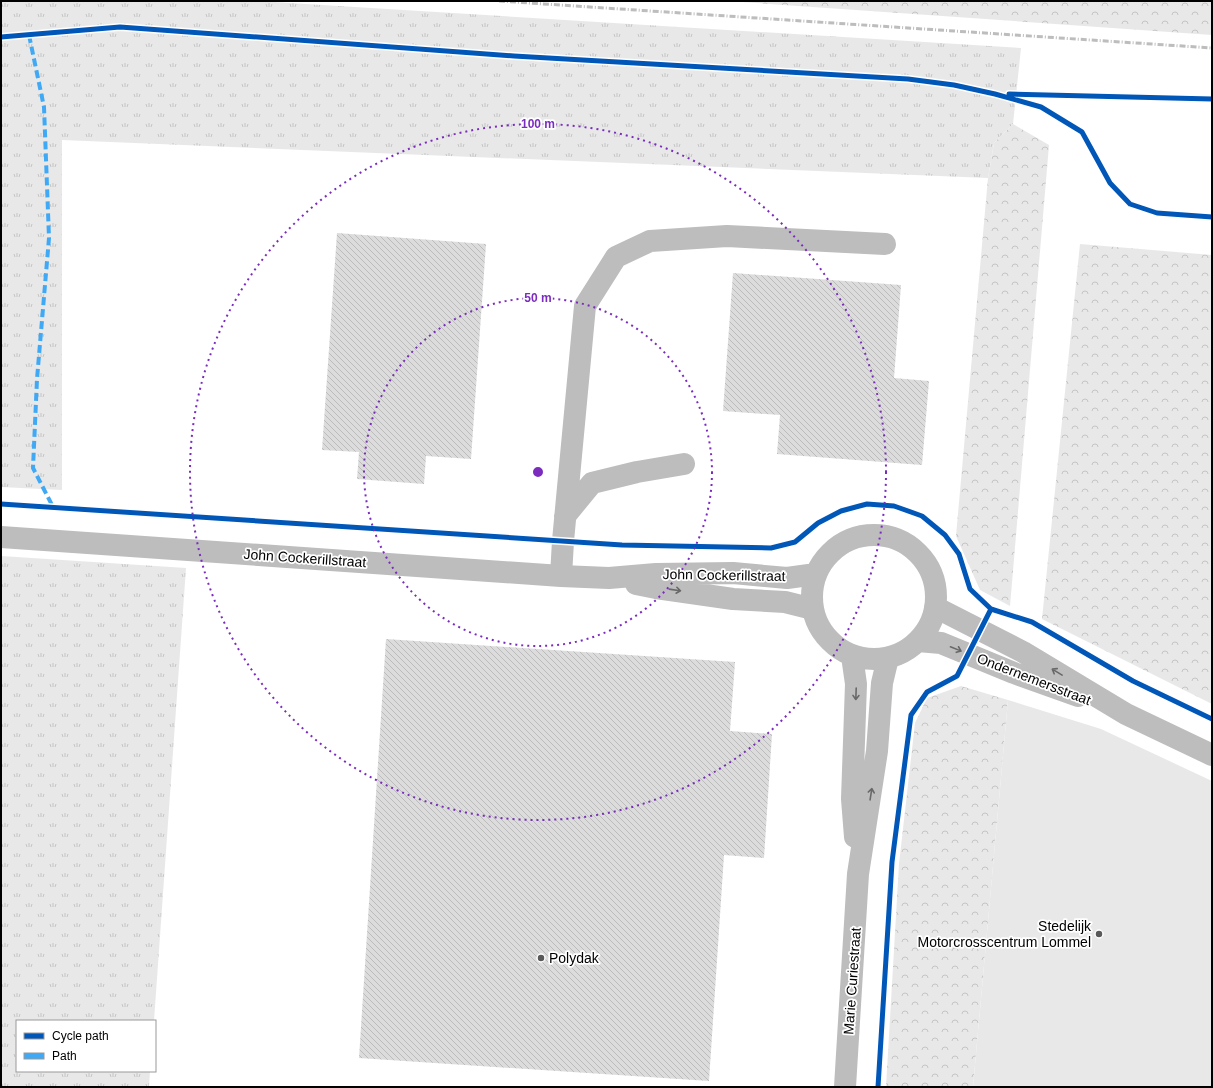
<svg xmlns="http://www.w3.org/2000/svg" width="1213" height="1088" viewBox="0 0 1213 1088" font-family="Arial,sans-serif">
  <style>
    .grass { fill: url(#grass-tufts) }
    .forest { fill: url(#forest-crowns) }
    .pitch { fill: #e8e8e8 }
    .building { fill: url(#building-back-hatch) }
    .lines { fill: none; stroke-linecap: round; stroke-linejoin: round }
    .minor { stroke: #bdbdbd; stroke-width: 22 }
    .rail { stroke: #bdbdbd; stroke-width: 3; stroke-dasharray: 6 2 1 2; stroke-linecap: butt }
    .quiet { stroke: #3fa9f5; stroke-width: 4; stroke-dasharray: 8 4; stroke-linecap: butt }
    .cycleway-casing { stroke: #fff; stroke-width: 8 }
    .cycleway { stroke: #0057b8; stroke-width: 5 }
    .oneway { stroke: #686868 }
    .ring { fill: none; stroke: #7b2cbf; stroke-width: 2; stroke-dasharray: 2 4 }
    .poi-dot { fill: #595959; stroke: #fff; stroke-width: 1.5 }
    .labels { text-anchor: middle; stroke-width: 3.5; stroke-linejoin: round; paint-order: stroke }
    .street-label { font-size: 14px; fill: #000; stroke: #fff }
    .poi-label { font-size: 14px; fill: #000; stroke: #fff; text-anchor: end }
    .centre { fill: #7b2cbf; stroke: #fff; stroke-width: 2 }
    .ring-label { font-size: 12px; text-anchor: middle; font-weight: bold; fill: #7b2cbf; stroke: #fff; stroke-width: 3.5; stroke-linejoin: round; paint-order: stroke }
  </style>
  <defs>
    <pattern id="grass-tufts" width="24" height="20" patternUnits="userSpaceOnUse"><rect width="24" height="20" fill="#e8e8e8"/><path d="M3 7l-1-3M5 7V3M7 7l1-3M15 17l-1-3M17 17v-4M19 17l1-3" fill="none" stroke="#c5c5c5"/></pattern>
    <pattern id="forest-crowns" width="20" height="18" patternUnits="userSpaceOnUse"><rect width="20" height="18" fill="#e8e8e8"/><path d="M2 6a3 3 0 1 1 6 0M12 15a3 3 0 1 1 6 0" fill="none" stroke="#c5c5c5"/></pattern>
    <pattern id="building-back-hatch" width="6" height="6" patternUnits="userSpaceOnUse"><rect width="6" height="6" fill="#dcdcdc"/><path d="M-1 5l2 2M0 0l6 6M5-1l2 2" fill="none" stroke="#bbb"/></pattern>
  </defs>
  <rect width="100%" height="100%" fill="#fff"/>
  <path class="grass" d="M 1,1 L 257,1 L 1021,48 L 1013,124 L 994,143 L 988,178 L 62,140 L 62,490 L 1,487 Z
    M 1,556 L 186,568 L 154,1021 L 17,1021 L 17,1071 L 150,1071 L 149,1087 L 1,1087 Z"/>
  <path class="forest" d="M 726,1 L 1212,1 L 1212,35 L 728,1 Z
    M 1013,124 L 1049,145 L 1010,606 L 980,590 L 956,536 L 988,178 L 994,143 Z
    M 1080,244 L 1212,255 L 1212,704 L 1042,619 Z
    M 961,686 L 1008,700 L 973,1087 L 886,1087 L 899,864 L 915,723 L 927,698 Z"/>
  <path class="pitch" d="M 1008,700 L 1101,729 L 1212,781 L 1212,1087 L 973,1087 Z"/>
  <path class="building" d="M 337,233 L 486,244 L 471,459 L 426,456 L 424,484 L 357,479 L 359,452 L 322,450 Z
    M 733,273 L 901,285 L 894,378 L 929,381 L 922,465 L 777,454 L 780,415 L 723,411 Z
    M 386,639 L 735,662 L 730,731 L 772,734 L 764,858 L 724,855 L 709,1081 L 359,1058 Z"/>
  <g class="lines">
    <path class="minor" d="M 565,516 L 592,483 L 637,472 L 684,464
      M812 597a62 62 0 1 1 124 0a62 62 0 1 1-124 0Z
      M 1,537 L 561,576 L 609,578 L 656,574 L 733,573 L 787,578 L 816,574
      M 561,576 L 563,541 L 585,306 L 616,257 L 650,241 L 727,236 L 885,244
      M 636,584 L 656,588 L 733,599 L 785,602 L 813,609
      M 935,607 L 1023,652 L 1126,714 L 1212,755
      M 918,641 L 941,643 L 1014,673 L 1078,696
      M 852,656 L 856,684 L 852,799 L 855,837
      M 845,1087 L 858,874 L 877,751 L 882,683 L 888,658"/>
    <path class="rail" d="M 499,1 L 1212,48"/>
    <path class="quiet" d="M 29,35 L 44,107 L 49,238 L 37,379 L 33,468 L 53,507"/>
    <g class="cycleway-casing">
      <path id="cycleway" d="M 1,37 L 120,27 L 514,56 L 908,79 L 954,85 L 995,94 L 1041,107 L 1082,132 L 1110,183 L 1130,204 L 1157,213 L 1212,217
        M 1009,94 L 1212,99
        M 1,504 L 622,545 L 771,548 L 795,542 L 818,523 L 841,511 L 867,504 L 894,506 L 922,516 L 945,535 L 959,554 L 970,589 L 991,609 L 1032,622 L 1133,681 L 1212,719
        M 878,1087 L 892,862 L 911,715 L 927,692 L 957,676 L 991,609"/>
    </g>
    <use href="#cycleway" class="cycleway"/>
  </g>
  <defs><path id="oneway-shaft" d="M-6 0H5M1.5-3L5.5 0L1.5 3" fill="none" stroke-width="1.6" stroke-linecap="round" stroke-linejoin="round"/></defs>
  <g class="oneway">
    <use href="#oneway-shaft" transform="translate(675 590) rotate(8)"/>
    <use href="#oneway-shaft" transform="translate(956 649) rotate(22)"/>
    <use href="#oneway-shaft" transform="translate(1057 672) rotate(-149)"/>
    <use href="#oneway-shaft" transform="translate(856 694) rotate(92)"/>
    <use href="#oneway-shaft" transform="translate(871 794) rotate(-81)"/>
  </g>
  <g class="ring">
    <circle cx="538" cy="472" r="174"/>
    <circle cx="538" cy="472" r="348"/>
  </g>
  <g class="poi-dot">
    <circle cx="1099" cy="934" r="4"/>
    <circle cx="541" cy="958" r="4"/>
  </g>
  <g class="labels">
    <g class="street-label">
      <text transform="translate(305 558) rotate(4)" y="5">John Cockerillstraat</text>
      <text transform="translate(724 575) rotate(1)" y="5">John Cockerillstraat</text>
      <text transform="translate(1034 679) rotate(21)" y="5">Ondernemersstraat</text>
      <text transform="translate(852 981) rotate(-86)" y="5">Marie Curiestraat</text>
    </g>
    <g class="poi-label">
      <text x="1091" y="931">Stedelijk<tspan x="1091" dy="16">Motorcrosscentrum Lommel</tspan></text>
      <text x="549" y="963" text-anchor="start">Polydak</text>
    </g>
  </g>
  <circle cx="538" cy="472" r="6" class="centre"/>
  <g class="ring-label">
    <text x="538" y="128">100 m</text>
    <text x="538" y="302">50 m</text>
  </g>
  <rect width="1213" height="1088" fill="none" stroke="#000000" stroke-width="4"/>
  <rect x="16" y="1020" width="140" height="52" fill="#ffffff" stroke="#999999"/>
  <rect x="24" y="1033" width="20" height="6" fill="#0057b8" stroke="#999999"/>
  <text x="52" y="1040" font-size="12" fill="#000000">Cycle path</text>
  <rect x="24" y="1053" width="20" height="6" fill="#3fa9f5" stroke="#999999"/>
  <text x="52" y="1060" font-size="12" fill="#000000">Path</text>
</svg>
